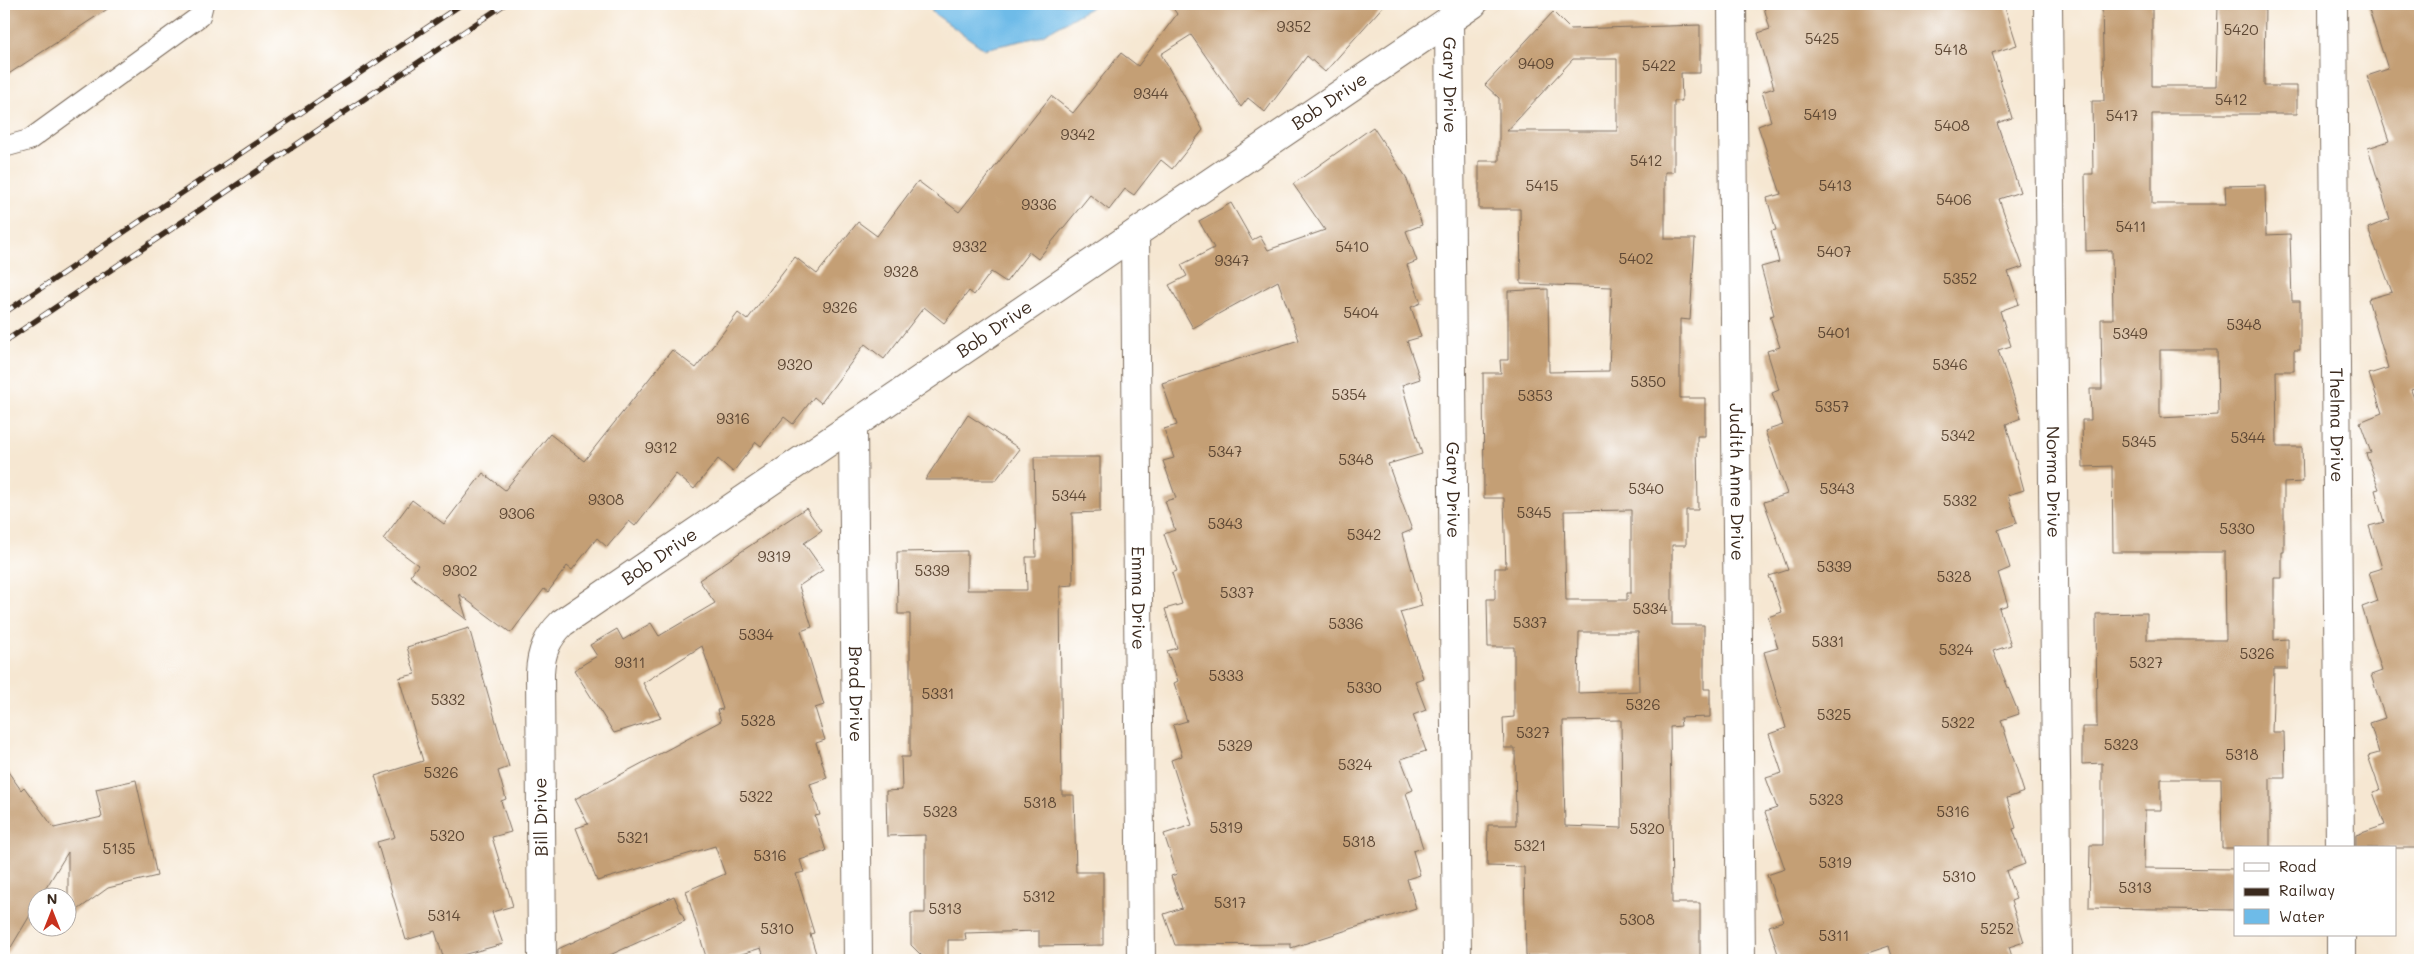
<svg xmlns="http://www.w3.org/2000/svg" width="2424" height="964" viewBox="0 0 2424 964" font-family="Mali,sans-serif">
  <style>
    .water { fill: #6ebbe8; stroke: #547283 }
    .building { fill: #c49f75; fill-rule: evenodd }
    .lines { fill: none; stroke-linecap: round; stroke-linejoin: round }
    .service-casing { stroke: #7c6c5d; stroke-width: 22 }
    .minor-casing { stroke: #7c6c5d; stroke-width: 30 }
    .service { stroke: #fff; stroke-width: 20 }
    .minor { stroke: #fff; stroke-width: 28 }
    .rail-casing { stroke: #3b2a1e; stroke-width: 5.5 }
    .rail { stroke: #fff; stroke-width: 4; stroke-dasharray: 11; stroke-linecap: butt }
    .labels { text-anchor: middle; stroke-width: 5; stroke-linejoin: round; paint-order: stroke }
    .number-label { font-size: 15px; fill: #5d4734 }
    .street-label { font-size: 18px; fill: #3b2a1e; stroke: #fff }
  </style>
  <rect width="100%" height="100%" fill="#fff"/>
  <filter id="ink" filterUnits="userSpaceOnUse"><feTurbulence type="fractalNoise" baseFrequency=".02" numOctaves="2"/><feDisplacementMap in="SourceGraphic" scale="10" xChannelSelector="R" yChannelSelector="G"/><feConvolveMatrix kernelMatrix="1 2 1 2 8 2 1 2 1" color-interpolation-filters="sRGB"/></filter>
  <filter id="wash" filterUnits="userSpaceOnUse"><feTurbulence type="fractalNoise" baseFrequency=".0096" numOctaves="4" result="noise"/><feDisplacementMap in="SourceGraphic" scale="20" xChannelSelector="R" yChannelSelector="G"/><feGaussianBlur stdDeviation="1.12" result="paint"/><feColorMatrix in="noise" values="0 0 0 0 0 0 0 0 0 0 0 0 0 0 0 0 0 1.4 0 .05"/><feComposite in="paint" operator="in"/></filter>
  <g filter="url(#wash)">
    <rect width="100%" height="100%" fill="#f6e7d2"/>
    <path class="water" d="M 931,4 L 1097,4 L 1039,37 L 984,49 L 932,12 Z"/>
    <g id="blocks">
      <path class="building" d="M 4,4 L 115,4 L 4,77 Z
        M 1170,4 L 1385,4 L 1325,72 L 1307,56 L 1265,112 L 1248,98 L 1241,107 L 1191,35 L 1161,54 L 1203,130 L 1172,169 L 1161,160 L 1134,195 L 1125,189 L 1109,210 L 1090,195 L 1038,259 L 1029,252 L 1006,282 L 991,272 L 974,295 L 969,291 L 944,323 L 924,307 L 884,359 L 865,344 L 821,403 L 814,397 L 793,424 L 784,417 L 761,446 L 756,442 L 733,472 L 718,459 L 694,489 L 676,474 L 635,526 L 629,521 L 607,547 L 597,538 L 572,570 L 567,566 L 548,592 L 544,589 L 511,633 L 459,594 L 467,620 L 410,576 L 418,565 L 383,539 L 412,500 L 444,524 L 483,473 L 505,490 L 550,434 L 584,461 L 672,350 L 696,368 L 738,313 L 747,320 L 795,257 L 817,274 L 858,222 L 877,236 L 918,181 L 959,212 L 1051,96 L 1073,113 L 1121,53 L 1138,66 L 1177,14 Z
        M 1763,4 L 2004,4 L 2017,45 L 1992,53 L 2012,118 L 1997,123 L 2020,192 L 1999,199 L 2023,267 L 2008,272 L 2019,304 L 2000,311 L 2011,346 L 1998,350 L 2021,418 L 2006,424 L 2024,490 L 2008,495 L 2017,523 L 1998,530 L 2010,568 L 1998,573 L 2008,605 L 1999,608 L 2011,645 L 1993,651 L 2019,714 L 2001,720 L 2024,792 L 2007,798 L 2016,828 L 2013,829 L 2025,864 L 2006,871 L 2016,899 L 2011,901 L 2024,942 L 2009,947 L 2013,960 L 1893,960 L 1889,946 L 1846,960 L 1780,960 L 1769,926 L 1783,921 L 1767,875 L 1785,869 L 1765,812 L 1777,808 L 1766,778 L 1782,773 L 1769,734 L 1786,728 L 1764,652 L 1778,648 L 1768,617 L 1782,612 L 1769,576 L 1788,570 L 1764,502 L 1787,494 L 1765,431 L 1783,425 L 1772,393 L 1779,390 L 1767,351 L 1780,347 L 1770,316 L 1774,315 L 1761,267 L 1779,262 L 1771,231 L 1776,230 L 1767,198 L 1781,194 L 1758,126 L 1771,121 L 1762,92 L 1774,88 L 1758,33 L 1770,29 Z
        M 2102,4 L 2152,4 L 2152,86 L 2216,86 L 2218,4 L 2265,4 L 2264,86 L 2297,86 L 2297,114 L 2152,114 L 2152,204 L 2226,204 L 2225,186 L 2265,185 L 2266,235 L 2290,234 L 2292,301 L 2300,301 L 2300,350 L 2294,350 L 2294,371 L 2276,371 L 2277,447 L 2302,447 L 2303,482 L 2284,483 L 2284,552 L 2282,552 L 2282,578 L 2274,578 L 2274,640 L 2288,639 L 2288,669 L 2274,669 L 2272,732 L 2284,732 L 2285,778 L 2270,778 L 2270,848 L 2222,848 L 2221,779 L 2161,779 L 2161,810 L 2145,810 L 2144,868 L 2235,869 L 2235,910 L 2089,908 L 2090,845 L 2102,845 L 2102,763 L 2082,764 L 2082,727 L 2097,727 L 2096,614 L 2147,613 L 2147,640 L 2226,640 L 2225,552 L 2113,552 L 2112,466 L 2083,467 L 2082,420 L 2091,420 L 2090,389 L 2102,389 L 2101,319 L 2113,319 L 2112,250 L 2086,251 L 2085,174 L 2093,174 L 2092,101 L 2104,101 ZM 2160,350 L 2217,350 L 2218,415 L 2160,418 Z
        M 2367,4 L 2420,4 L 2420,387 L 2411,390 L 2420,415 L 2420,848 L 2356,848 L 2356,835 L 2385,825 L 2373,792 L 2380,790 L 2368,756 L 2379,753 L 2370,723 L 2385,718 L 2371,675 L 2382,671 L 2362,607 L 2378,601 L 2369,572 L 2382,568 L 2369,526 L 2384,522 L 2375,490 L 2379,489 L 2366,454 L 2371,453 L 2360,422 L 2382,413 L 2369,374 L 2388,368 L 2368,299 L 2392,292 L 2368,228 L 2390,219 L 2368,148 L 2389,141 L 2367,76 L 2388,69 Z
        M 1553,12 L 1570,29 L 1700,25 L 1700,73 L 1681,73 L 1682,101 L 1674,101 L 1674,172 L 1665,172 L 1665,239 L 1695,239 L 1690,320 L 1680,319 L 1680,398 L 1705,398 L 1705,436 L 1697,436 L 1698,510 L 1686,510 L 1686,545 L 1672,545 L 1672,625 L 1704,625 L 1704,689 L 1710,689 L 1710,717 L 1680,718 L 1681,726 L 1670,727 L 1672,903 L 1700,903 L 1700,956 L 1694,956 L 1694,960 L 1628,960 L 1628,956 L 1526,956 L 1524,867 L 1487,866 L 1488,825 L 1516,825 L 1515,748 L 1504,748 L 1503,718 L 1514,717 L 1514,647 L 1488,647 L 1487,599 L 1495,599 L 1495,568 L 1506,568 L 1504,498 L 1484,498 L 1483,373 L 1501,373 L 1500,360 L 1508,360 L 1508,291 L 1548,289 L 1549,372 L 1609,371 L 1612,287 L 1521,284 L 1520,209 L 1479,209 L 1479,161 L 1499,161 L 1499,98 L 1485,85 ZM 1573,59 L 1617,59 L 1617,131 L 1507,131 ZM 1631,510 L 1631,593 L 1627,593 L 1627,600 L 1566,600 L 1564,511 ZM 1579,632 L 1638,632 L 1639,691 L 1578,693 ZM 1621,720 L 1622,828 L 1565,826 L 1563,721 Z
        M 1373,127 L 1406,177 L 1422,225 L 1406,231 L 1417,261 L 1407,265 L 1421,303 L 1411,307 L 1421,337 L 1407,341 L 1420,379 L 1402,385 L 1422,454 L 1388,464 L 1412,530 L 1402,534 L 1422,606 L 1400,612 L 1423,678 L 1415,681 L 1426,710 L 1413,715 L 1426,751 L 1401,759 L 1413,790 L 1406,793 L 1423,848 L 1413,851 L 1420,875 L 1407,879 L 1416,908 L 1291,948 L 1291,944 L 1175,945 L 1164,914 L 1182,908 L 1171,876 L 1177,874 L 1164,834 L 1192,825 L 1171,760 L 1182,756 L 1173,725 L 1187,721 L 1174,683 L 1178,681 L 1167,651 L 1177,648 L 1165,609 L 1182,604 L 1172,573 L 1177,571 L 1164,534 L 1175,530 L 1165,501 L 1176,498 L 1163,461 L 1174,458 L 1164,429 L 1177,425 L 1162,383 L 1299,340 L 1278,281 L 1193,328 L 1169,285 L 1187,276 L 1181,265 L 1214,248 L 1199,221 L 1231,203 L 1252,240 L 1260,236 L 1268,250 L 1325,230 L 1293,184 Z
        M 968,415 L 1020,449 L 996,480 L 925,480 Z
        M 1034,457 L 1100,457 L 1100,512 L 1072,513 L 1073,585 L 1060,586 L 1061,691 L 1062,795 L 1074,795 L 1076,872 L 1103,872 L 1103,945 L 1039,946 L 1039,931 L 965,933 L 966,940 L 948,940 L 948,959 L 925,959 L 911,945 L 911,913 L 925,913 L 925,835 L 887,836 L 886,791 L 902,790 L 901,757 L 910,757 L 910,614 L 898,614 L 897,552 L 967,551 L 967,590 L 1027,590 L 1026,557 L 1036,557 Z
        M 806,508 L 822,531 L 804,543 L 823,570 L 799,586 L 812,627 L 801,631 L 824,705 L 815,708 L 825,740 L 816,743 L 827,778 L 810,784 L 820,815 L 815,816 L 826,851 L 800,860 L 804,872 L 796,874 L 814,933 L 810,934 L 818,960 L 765,960 L 761,948 L 722,960 L 707,960 L 686,891 L 725,874 L 715,846 L 597,881 L 576,828 L 588,824 L 575,799 L 721,721 L 717,710 L 723,709 L 702,646 L 643,683 L 661,718 L 614,733 L 574,670 L 597,656 L 590,645 L 617,629 L 623,640 L 651,623 L 659,636 L 715,603 L 699,580 Z
        M 469,628 L 509,767 L 498,771 L 506,799 L 501,801 L 511,832 L 492,837 L 513,906 L 492,912 L 503,944 L 444,960 L 435,931 L 406,940 L 377,842 L 395,837 L 375,776 L 423,761 L 399,678 L 415,674 L 407,647 Z
        M 4,766 L 21,790 L 24,787 L 54,828 L 102,817 L 96,789 L 136,780 L 157,876 L 108,888 L 68,917 L 68,852 L 41,896 L 38,896 L 38,902 L 4,959 Z
        M 674,896 L 685,921 L 599,960 L 558,960 L 558,949 Z"/>
    </g>
  </g>
  <g filter="url(#ink)">
    <use href="#blocks" fill-opacity="0" stroke="#7c6c5d" stroke-width="1"/>
    <g class="lines">
      <g class="service-casing">
        <path id="service" d="M 4,147 L 29,140 L 200,16 L 203,4"/>
      </g>
      <g class="minor-casing">
        <g id="minor">
          <path id="s1" d="M 1732,4 L 1741,960"/>
          <path id="s2" d="M 2048,4 L 2058,960"/>
          <path id="s3" d="M 2333,4 L 2340,848"/>
          <path id="s4" d="M 1449,20 L 1457,960"/>
          <path id="s5" d="M 1135,234 L 1141,960"/>
          <path id="s6" d="M 853,426 L 858,960"/>
          <path d="M 2341,935 L 2341,960"/>
          <path id="s7" d="M 542,960 L 540,673 C 541,652 547,638 562,623 L 1473,4"/>
        </g>
      </g>
      <use href="#service" class="service"/>
      <use href="#minor" class="minor"/>
      <g class="rail-casing">
        <path id="rail" d="M 4,313 L 462,4
          M 4,342 L 505,4"/>
      </g>
      <use href="#rail" class="rail"/>
    </g>
  </g>
  <g class="labels">
    <g class="number-label">
      <text x="1294" y="32">9352</text>
      <text x="2241" y="35">5420</text>
      <text x="1822" y="44">5425</text>
      <text x="1951" y="55">5418</text>
      <text x="1536" y="69">9409</text>
      <text x="1659" y="71">5422</text>
      <text x="1151" y="99">9344</text>
      <text x="2231" y="105">5412</text>
      <text x="1820" y="120">5419</text>
      <text x="2122" y="121">5417</text>
      <text x="1952" y="131">5408</text>
      <text x="1078" y="140">9342</text>
      <text x="1646" y="166">5412</text>
      <text x="1542" y="191">5415</text>
      <text x="1835" y="191">5413</text>
      <text x="1954" y="205">5406</text>
      <text x="1039" y="210">9336</text>
      <text x="2131" y="232">5411</text>
      <text x="970" y="252">9332</text>
      <text x="1352" y="252">5410</text>
      <text x="1834" y="257">5407</text>
      <text x="1636" y="264">5402</text>
      <text x="1232" y="266">9347</text>
      <text x="901" y="277">9328</text>
      <text x="1960" y="284">5352</text>
      <text x="840" y="313">9326</text>
      <text x="1361" y="318">5404</text>
      <text x="2244" y="330">5348</text>
      <text x="1834" y="338">5401</text>
      <text x="2130" y="339">5349</text>
      <text x="795" y="370">9320</text>
      <text x="1950" y="370">5346</text>
      <text x="1648" y="387">5350</text>
      <text x="1349" y="400">5354</text>
      <text x="1535" y="401">5353</text>
      <text x="1832" y="412">5357</text>
      <text x="733" y="424">9316</text>
      <text x="1958" y="441">5342</text>
      <text x="2248" y="443">5344</text>
      <text x="2139" y="447">5345</text>
      <text x="661" y="453">9312</text>
      <text x="1225" y="457">5347</text>
      <text x="1356" y="465">5348</text>
      <text x="1646" y="494">5340</text>
      <text x="1837" y="494">5343</text>
      <text x="1069" y="501">5344</text>
      <text x="606" y="505">9308</text>
      <text x="1960" y="506">5332</text>
      <text x="1534" y="518">5345</text>
      <text x="517" y="519">9306</text>
      <text x="1225" y="529">5343</text>
      <text x="2237" y="534">5330</text>
      <text x="1364" y="540">5342</text>
      <text x="774" y="562">9319</text>
      <text x="1834" y="572">5339</text>
      <text x="460" y="576">9302</text>
      <text x="932" y="576">5339</text>
      <text x="1954" y="582">5328</text>
      <text x="1237" y="598">5337</text>
      <text x="1650" y="614">5334</text>
      <text x="1530" y="628">5337</text>
      <text x="1346" y="629">5336</text>
      <text x="756" y="640">5334</text>
      <text x="1828" y="647">5331</text>
      <text x="1956" y="655">5324</text>
      <text x="2257" y="659">5326</text>
      <text x="630" y="668">9311</text>
      <text x="2146" y="668">5327</text>
      <text x="1226" y="681">5333</text>
      <text x="1364" y="693">5330</text>
      <text x="938" y="699">5331</text>
      <text x="448" y="705">5332</text>
      <text x="1643" y="710">5326</text>
      <text x="1834" y="720">5325</text>
      <text x="758" y="726">5328</text>
      <text x="1958" y="728">5322</text>
      <text x="1533" y="738">5327</text>
      <text x="2121" y="750">5323</text>
      <text x="1235" y="751">5329</text>
      <text x="2242" y="760">5318</text>
      <text x="1355" y="770">5324</text>
      <text x="441" y="778">5326</text>
      <text x="756" y="802">5322</text>
      <text x="1826" y="805">5323</text>
      <text x="1040" y="808">5318</text>
      <text x="940" y="817">5323</text>
      <text x="1953" y="817">5316</text>
      <text x="1226" y="833">5319</text>
      <text x="1647" y="834">5320</text>
      <text x="447" y="841">5320</text>
      <text x="633" y="843">5321</text>
      <text x="1359" y="847">5318</text>
      <text x="1530" y="851">5321</text>
      <text x="119" y="854">5135</text>
      <text x="770" y="861">5316</text>
      <text x="1835" y="868">5319</text>
      <text x="1959" y="882">5310</text>
      <text x="2135" y="893">5313</text>
      <text x="1039" y="902">5312</text>
      <text x="1230" y="908">5317</text>
      <text x="945" y="914">5313</text>
      <text x="444" y="921">5314</text>
      <text x="1637" y="925">5308</text>
      <text x="777" y="934">5310</text>
      <text x="1997" y="934">5252</text>
      <text x="1834" y="941">5311</text>
    </g>
    <g class="street-label">
      <text dy="6" stroke="none"><textPath href="#s4" startOffset="65">Gary Drive</textPath></text>
      <text dy="6" stroke="none"><textPath href="#s7" startOffset="1271">Bob Drive</textPath></text>
      <text dy="6" stroke="none"><textPath href="#s7" startOffset="866">Bob Drive</textPath></text>
      <text dy="6" stroke="none"><textPath href="#s3" startOffset="421">Thelma Drive</textPath></text>
      <text dy="6" stroke="none"><textPath href="#s1" startOffset="478">Judith Anne Drive</textPath></text>
      <text dy="6" stroke="none"><textPath href="#s2" startOffset="478">Norma Drive</textPath></text>
      <text dy="6" stroke="none"><textPath href="#s4" startOffset="470">Gary Drive</textPath></text>
      <text dy="6" stroke="none"><textPath href="#s7" startOffset="461">Bob Drive</textPath></text>
      <text dy="6" stroke="none"><textPath href="#s5" startOffset="364">Emma Drive</textPath></text>
      <text dy="6" stroke="none"><textPath href="#s6" startOffset="268">Brad Drive</textPath></text>
      <text transform="translate(541 817) rotate(-91)" y="6">Bill Drive</text>
    </g>
  </g>
  <rect width="2424" height="964" fill="none" stroke="#fff" stroke-width="20"/>
  <rect x="2234" y="846" width="162" height="90" fill="#ffffff" stroke="#b1aaa5"/>
  <rect x="2244" y="863" width="25" height="8" fill="#ffffff" stroke="#b1aaa5"/>
  <text x="2279" y="872" font-size="15" fill="#3b2a1e">Road</text>
  <rect x="2244" y="888" width="25" height="8" fill="#3b2a1e" stroke="#b1aaa5"/>
  <text x="2279" y="896" font-size="15" fill="#3b2a1e">Railway</text>
  <rect x="2244" y="909" width="25" height="15" fill="#6ebbe8" stroke="#b1aaa5"/>
  <text x="2279" y="922" font-size="15" fill="#3b2a1e">Water</text>
  <g transform="translate(52 912)"><circle r="24" fill="#ffffff" stroke="#b1aaa5"/>
  <path d="M0-4L9 19L0 12L-9 19Z" fill="#c8321e"/>
  <text y="-8" font-size="14" font-weight="bold" text-anchor="middle" fill="#3b2a1e">N</text>
  </g>
</svg>
